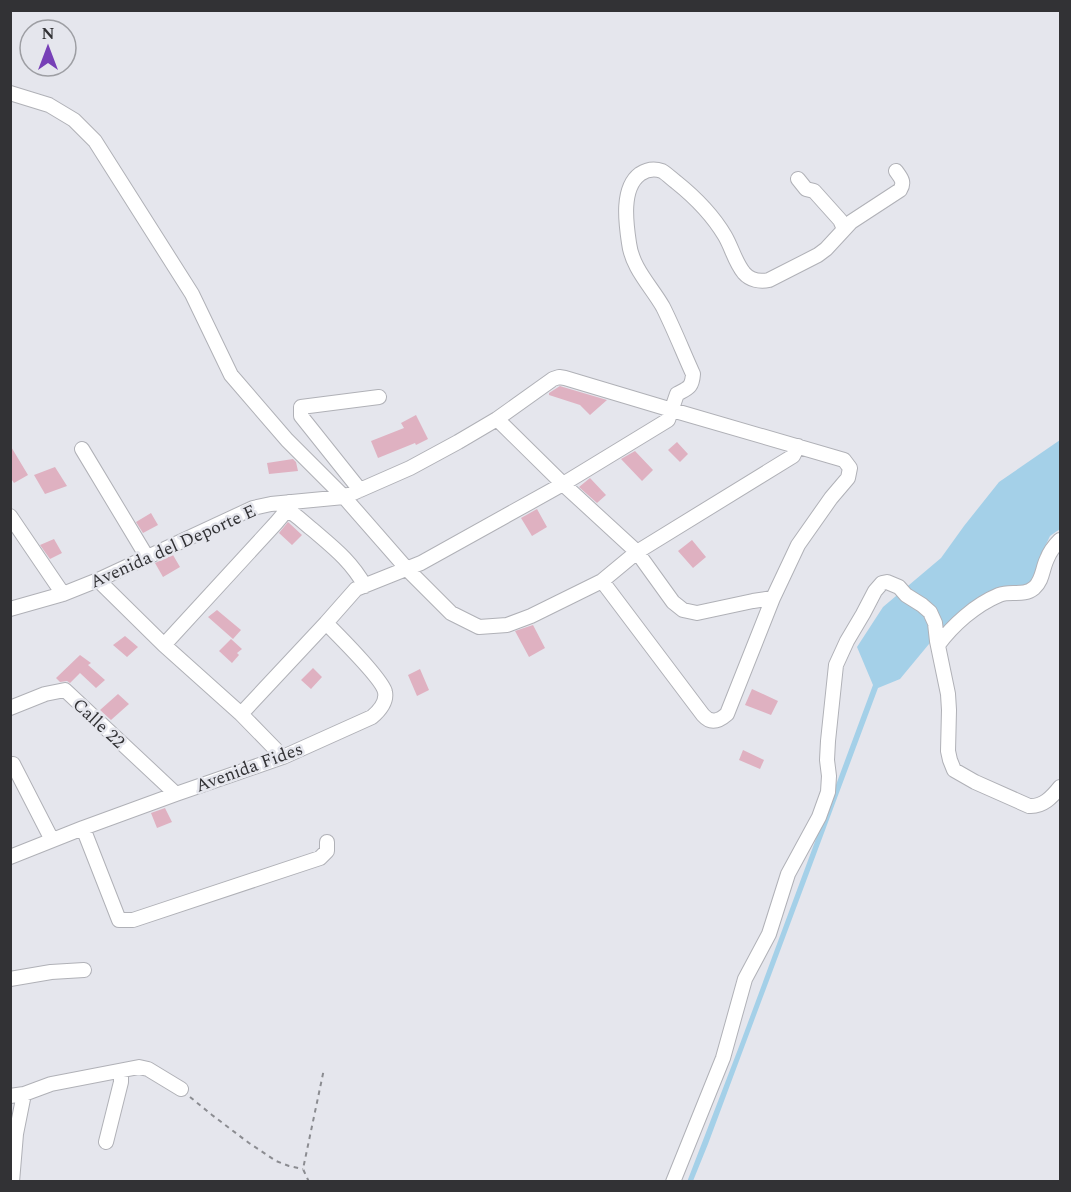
<svg xmlns="http://www.w3.org/2000/svg" width="1071" height="1192" viewBox="0 0 1071 1192" font-family="Spectral,serif">
  <style>
    .water { fill: #a4d0e8 }
    .building { fill: #dfb1c1 }
    .lines { fill: none; stroke-linecap: round; stroke-linejoin: round }
    .minor-casing { stroke: #b0b1b7; stroke-width: 16 }
    .path { stroke: #8b8c91; stroke-width: 2; stroke-dasharray: 4.5 4.5; stroke-linecap: butt }
    .minor { stroke: #fff; stroke-width: 14 }
    .labels { text-anchor: middle; stroke-width: 5; stroke-linejoin: round; paint-order: stroke }
    .street-label { font-size: 18px; fill: #323235; stroke: #e5e6ed }
  </style>
  <rect width="100%" height="100%" fill="#e5e6ed"/>
  <path class="water" d="M 1060,440 L 1060,529 L 1050,536 L 1040,557 L 1037,577 L 1026,589 L 962,612 L 929,644 L 900,679 L 878,688 L 708,1144 L 693,1181 L 687,1182 L 740,1044 L 873,685 L 857,647 L 883,607 L 941,558 L 964,526 L 999,482 Z"/>
  <path class="building" d="M 560,386 L 563,387 L 607,400 L 590,415 L 580,405 L 549,395 L 549,393 Z
    M 416,415 L 428,439 L 416,445 L 415,443 L 378,458 L 371,441 L 404,428 L 401,423 Z
    M 677,442 L 688,454 L 680,462 L 668,450 Z
    M 10,445 L 28,475 L 14,483 L 10,477 Z
    M 635,451 L 653,470 L 642,481 L 621,459 Z
    M 293,459 L 296,462 L 298,471 L 269,474 L 267,463 Z
    M 55,467 L 67,486 L 45,494 L 34,475 Z
    M 590,478 L 606,495 L 597,503 L 579,487 Z
    M 537,509 L 547,527 L 532,536 L 521,518 Z
    M 151,513 L 158,525 L 143,533 L 136,522 Z
    M 288,522 L 302,535 L 292,545 L 279,533 Z
    M 54,539 L 62,553 L 50,559 L 40,545 Z
    M 692,540 L 706,557 L 693,568 L 678,551 Z
    M 173,555 L 180,567 L 163,577 L 155,563 Z
    M 217,610 L 241,630 L 233,639 L 208,617 Z
    M 533,625 L 545,648 L 529,657 L 515,631 Z
    M 125,636 L 138,647 L 127,657 L 113,645 Z
    M 231,639 L 242,649 L 237,653 L 239,655 L 232,663 L 219,651 Z
    M 80,655 L 91,663 L 88,665 L 105,680 L 96,688 L 80,673 L 70,683 L 67,681 L 60,682 L 56,678 Z
    M 313,668 L 322,677 L 311,689 L 301,680 Z
    M 420,669 L 429,690 L 417,696 L 408,675 Z
    M 752,689 L 778,701 L 771,715 L 745,705 Z
    M 118,694 L 129,704 L 111,720 L 100,710 Z
    M 743,750 L 764,760 L 760,769 L 739,760 Z
    M 165,808 L 172,822 L 157,828 L 151,813 Z"/>
  <g class="lines">
    <g class="minor-casing">
      <path id="minor" d="M 10,93 L 49,105 L 74,120 L 95,141 L 192,294 L 231,375 L 287,440 L 344,497 L 407,569 L 451,613 L 479,627 L 507,625 L 531,616 L 602,581 L 637,552 L 793,456 L 798,446
        M 798,179 L 806,189 L 814,191 L 840,220 L 844,229
        M 82,449 L 147,557
        M 360,490 L 301,416 L 301,407 L 379,397
        M 287,510 C 297,515 304,523 313,530 C 334,548 351,561 365,586
        M 10,516 L 63,594
        M 98,580 L 164,645 L 241,714 L 283,757
        M 602,581 L 703,715 C 711,724 719,721 727,714 L 773,598
        M 10,609 L 63,594 L 98,580 L 253,508 L 271,504 L 344,497 L 410,468 L 458,442 L 497,419 L 553,379 L 559,377 L 565,378 L 672,410 L 844,460 L 850,468 L 848,478 L 831,498 L 798,545 L 773,598 L 753,601 L 697,613 L 683,610 L 673,602 L 637,552 L 563,484 L 497,419
        M 164,645 L 276,523 L 287,510 L 289,502
        M 938,645 C 953,625 975,605 999,595 C 1011,590 1023,597 1034,588 C 1043,580 1042,569 1047,559 C 1050,551 1055,545 1060,540
        M 10,708 L 45,694 L 65,690 L 176,794
        M 241,714 L 326,623 L 356,589 L 421,563 L 563,484 L 668,420 L 677,394 C 688,388 692,388 693,374 C 683,352 674,329 663,307 C 651,286 632,268 629,243 C 626,223 621,188 640,174 C 646,170 654,168 662,171 C 667,174 672,179 676,182 C 696,198 712,214 725,236 C 732,248 735,262 744,273 C 750,280 760,282 769,280 L 818,255 L 826,249 L 851,222 L 900,190 C 905,182 901,178 896,171
        M 13,764 L 52,840
        M 83,828 L 119,920 L 133,920 L 320,858 L 327,851 L 327,842
        M 10,857 L 83,828 L 176,794 L 283,757 L 372,717 C 379,711 387,702 385,692 C 383,680 338,635 326,623
        M 10,979 L 51,972 L 84,970
        M 10,1096 L 24,1094 L 51,1084 L 139,1067 L 148,1069 L 181,1089
        M 106,1142 L 121,1082 L 121,1071
        M 12,1182 L 16,1134 L 24,1094
        M 673,1182 L 723,1058 L 745,979 L 769,934 L 788,874 L 819,817 L 828,792 L 829,776 L 827,760 L 828,741 L 836,665 L 847,641 L 863,614 L 875,591 L 882,583 L 887,582 L 899,587 L 906,595 L 922,605 L 930,612 L 935,623 L 937,641 L 948,694 L 949,710 L 948,751 L 950,760 L 954,770 L 975,782 L 1029,806 C 1043,807 1052,797 1060,787"/>
    </g>
    <path class="path" d="M 190,1097 L 212,1115 L 249,1143 L 276,1161 L 289,1166 L 303,1169
      M 309,1182 L 303,1169 L 324,1069"/>
    <use href="#minor" class="minor"/>
  </g>
  <g class="labels">
    <g class="street-label">
      <text transform="translate(173 546) rotate(-24)" y="6">Avenida del Deporte E</text>
      <text transform="translate(99 723) rotate(43)" y="6">Calle 22</text>
      <text transform="translate(249 767) rotate(-20)" y="6">Avenida Fides</text>
    </g>
  </g>
  <rect width="1071" height="1192" fill="none" stroke="#323235" stroke-width="24"/>
  <g transform="translate(48 48)"><circle r="28" fill="#e5e6ed" stroke="#9d9ea3" stroke-width="1.5"/>
  <path d="M0-4.5L10 22L0 15L-10 22Z" fill="#7740b7"/>
  <text y="-9" font-size="16" font-weight="bold" text-anchor="middle" fill="#323235">N</text>
  </g>
</svg>
